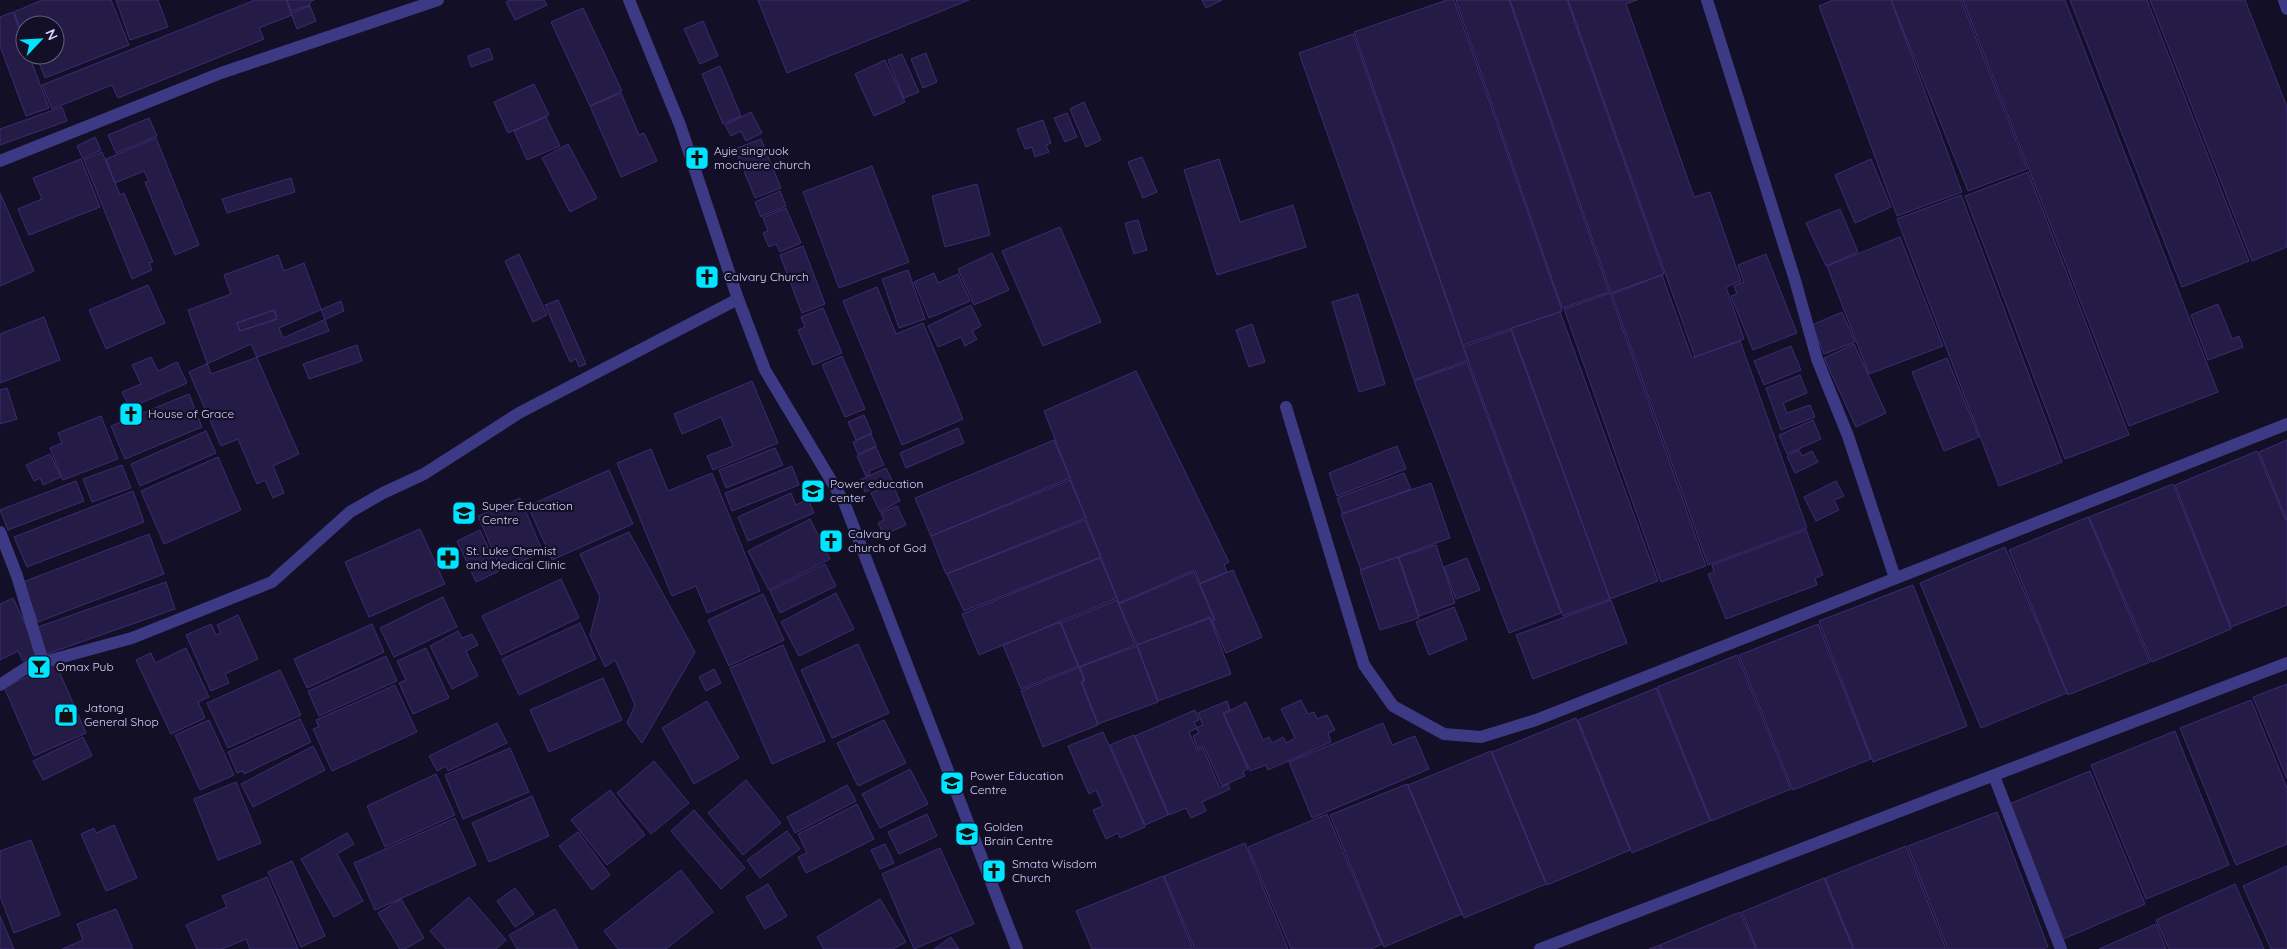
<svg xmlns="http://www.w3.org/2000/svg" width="2287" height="949" viewBox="0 0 2287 949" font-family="Quicksand,sans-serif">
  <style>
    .building { fill: #241b47; stroke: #3b2d73; fill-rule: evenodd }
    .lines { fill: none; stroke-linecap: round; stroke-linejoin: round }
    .service { stroke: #3d3a85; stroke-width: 12 }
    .minor { stroke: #3d3a85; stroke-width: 12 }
    .labels { text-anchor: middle; stroke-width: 4.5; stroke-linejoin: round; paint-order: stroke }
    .poi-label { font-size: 12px; fill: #d9d4ff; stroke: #130f26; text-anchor: start }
  </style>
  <rect width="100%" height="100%" fill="#130f26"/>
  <path class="building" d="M 42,0 L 111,0 L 129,45 L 45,78 L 36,55 L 55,55 L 55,25 L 25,25 L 25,40 L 14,12 Z
    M 116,0 L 158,0 L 168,27 L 130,40 Z
    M 255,0 L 286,0 L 292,15 L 259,28 L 264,39 L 118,98 L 112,85 L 52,109 L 42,85 Z
    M 287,0 L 314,0 L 310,2 L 310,5 L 291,11 Z
    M 510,0 L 544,0 L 547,5 L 515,20 L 506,2 Z
    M 758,0 L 969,0 L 787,73 Z
    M 1202,0 L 1222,0 L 1206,8 Z
    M 1447,0 L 1454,0 L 1562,311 L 1463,345 L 1354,32 Z
    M 1456,0 L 1509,0 L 1609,292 L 1562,308 Z
    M 1510,0 L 1567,0 L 1664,274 L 1611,293 Z
    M 1568,0 L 1637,0 L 1626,4 L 1694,197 L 1710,192 L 1741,281 L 1726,287 L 1744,339 L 1695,357 Z
    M 1833,0 L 1891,0 L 1962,192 L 1897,216 L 1819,6 Z
    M 1891,0 L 1961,0 L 2027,169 L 1968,191 Z
    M 1963,0 L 2065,0 L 2218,392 L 2129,426 Z
    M 2070,0 L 2147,0 L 2249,261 L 2182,287 Z
    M 2150,0 L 2245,0 L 2287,107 L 2287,247 L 2252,261 Z
    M 310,6 L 316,21 L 297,29 L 291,13 Z
    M 583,8 L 622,91 L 590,106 L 551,22 Z
    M 13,12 L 25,44 L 25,55 L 29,55 L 49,108 L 26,116 L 0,46 L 0,17 Z
    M 703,21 L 718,56 L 700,64 L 684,29 Z
    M 1353,34 L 1468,360 L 1414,380 L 1299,53 Z
    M 489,48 L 493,59 L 471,67 L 468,56 Z
    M 926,53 L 937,82 L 923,88 L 911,59 Z
    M 902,54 L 919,92 L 904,98 L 888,60 Z
    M 885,60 L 905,102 L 874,116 L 855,74 Z
    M 720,66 L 741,116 L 723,124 L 702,74 Z
    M 534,84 L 549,115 L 508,133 L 494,102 Z
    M 621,93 L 639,135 L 644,133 L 657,161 L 621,177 L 590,106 Z
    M 1084,102 L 1101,140 L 1086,147 L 1070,109 Z
    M 62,107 L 67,121 L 0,145 L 0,129 Z
    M 751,112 L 762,133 L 746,141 L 741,131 L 731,136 L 725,125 Z
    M 1067,113 L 1077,137 L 1065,142 L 1054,118 Z
    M 546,117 L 560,146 L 527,160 L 514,131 Z
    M 149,118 L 157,136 L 116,153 L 108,135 Z
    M 1043,120 L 1051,143 L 1046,145 L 1049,152 L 1035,157 L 1032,147 L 1025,149 L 1017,129 Z
    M 95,137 L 101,150 L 83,159 L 77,146 Z
    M 156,138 L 199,245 L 175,255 L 145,182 L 149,181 L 144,171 L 115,183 L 106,159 Z
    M 761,139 L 781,188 L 755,198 L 735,149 Z
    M 568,144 L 597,198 L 570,212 L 542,158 Z
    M 102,152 L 120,195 L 124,193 L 153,262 L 149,263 L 152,270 L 132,279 L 84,160 Z
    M 1142,157 L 1157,192 L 1143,198 L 1128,162 Z
    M 81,159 L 100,207 L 29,235 L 18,209 L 42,199 L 33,178 Z
    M 1219,159 L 1240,222 L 1293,205 L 1306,247 L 1217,275 L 1184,170 Z
    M 1871,159 L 1891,207 L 1855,223 L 1835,175 Z
    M 872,166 L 909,262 L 839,288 L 803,192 Z
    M 2028,172 L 2129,435 L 2065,459 L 1965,196 Z
    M 291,178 L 295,192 L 227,213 L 222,199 Z
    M 977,184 L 990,235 L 945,247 L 932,196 Z
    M 780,191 L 786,206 L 761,217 L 755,202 Z
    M 0,193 L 34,271 L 0,286 Z
    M 1961,195 L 2062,462 L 1999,486 L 1897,219 Z
    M 786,208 L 801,243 L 780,252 L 776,244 L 769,247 L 763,233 L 768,231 L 763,218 Z
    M 1840,209 L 1858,252 L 1826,266 L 1806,223 Z
    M 1138,220 L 1147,250 L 1134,254 L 1125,223 Z
    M 1060,227 L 1101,322 L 1043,346 L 1002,251 Z
    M 1900,237 L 1943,346 L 1869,374 L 1827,266 Z
    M 803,246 L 825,304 L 802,313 L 780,255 Z
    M 992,253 L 1009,290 L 974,305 L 958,269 Z
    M 519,254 L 547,315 L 533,322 L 505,261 Z
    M 1766,254 L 1797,333 L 1753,350 L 1731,296 L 1737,294 L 1734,286 L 1744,282 L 1738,265 Z
    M 278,255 L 284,271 L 304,263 L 329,331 L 211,374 L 188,310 L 231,294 L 224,275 ZM 274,310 L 277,319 L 240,331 L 237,323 Z
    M 908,270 L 925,319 L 899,328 L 882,279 Z
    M 934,273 L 938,283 L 958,274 L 970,301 L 929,318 L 914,282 Z
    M 1662,275 L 1692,358 L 1740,341 L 1807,528 L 1708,565 L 1612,294 Z
    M 148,285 L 165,323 L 106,349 L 89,310 Z
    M 877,287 L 896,334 L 923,323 L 963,419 L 902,445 L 843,301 Z
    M 1610,293 L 1706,566 L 1661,582 L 1564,309 Z
    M 1358,294 L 1385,384 L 1359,392 L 1332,302 Z
    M 558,300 L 586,364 L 579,367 L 576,359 L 570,362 L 545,305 Z
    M 341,301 L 344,311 L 283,338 L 279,328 Z
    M 2218,304 L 2232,339 L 2239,336 L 2243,347 L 2208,360 L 2191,315 Z
    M 971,305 L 981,326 L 972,331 L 977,339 L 965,346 L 961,337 L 938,347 L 928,326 Z
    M 823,308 L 842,353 L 813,365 L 798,330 L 805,327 L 801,317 Z
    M 274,310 L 277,319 L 240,331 L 237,323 Z
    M 1560,312 L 1658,581 L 1610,599 L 1511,328 Z
    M 1842,312 L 1855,342 L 1824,354 L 1812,325 Z
    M 44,317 L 60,360 L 0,383 L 0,334 Z
    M 1252,324 L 1265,362 L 1249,367 L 1236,330 Z
    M 1511,330 L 1610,599 L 1563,616 L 1463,347 Z
    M 251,344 L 299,454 L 273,466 L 284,493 L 273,498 L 265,480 L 257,484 L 238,439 L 221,446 L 189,372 Z
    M 1854,344 L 1886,413 L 1856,427 L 1824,358 Z
    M 357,345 L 362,361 L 309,379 L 303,364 Z
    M 1791,346 L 1801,370 L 1764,385 L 1754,361 Z
    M 842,356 L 865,409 L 845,417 L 822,365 Z
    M 151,357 L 158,371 L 177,362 L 187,383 L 130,408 L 122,392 L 141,384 L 132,365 Z
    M 1947,358 L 1979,437 L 1944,451 L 1912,372 Z
    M 1467,362 L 1561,613 L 1509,633 L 1414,381 Z
    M 1136,371 L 1229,562 L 1224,565 L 1227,572 L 1200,583 L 1195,570 L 1119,603 L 1044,411 Z
    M 1800,375 L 1807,393 L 1783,403 L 1787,413 L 1810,405 L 1815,417 L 1781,430 L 1766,388 Z
    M 752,381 L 778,443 L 713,470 L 707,456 L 733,446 L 721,417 L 682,434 L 674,414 Z
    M 7,388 L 17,419 L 0,424 L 0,390 Z
    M 189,394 L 202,427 L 125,459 L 111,426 Z
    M 864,415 L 872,433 L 856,440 L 848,422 Z
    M 101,416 L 118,459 L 63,480 L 50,448 L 62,443 L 58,433 Z
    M 1813,420 L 1821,439 L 1787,454 L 1779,435 Z
    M 958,428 L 964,443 L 906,468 L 900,453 Z
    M 206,431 L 216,453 L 140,486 L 131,464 Z
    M 871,434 L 876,446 L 858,454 L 853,442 Z
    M 1054,440 L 1070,478 L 931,536 L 915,498 Z
    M 2287,440 L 2287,520 L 2259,452 Z
    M 1397,446 L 1406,469 L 1337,496 L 1329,473 Z
    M 876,447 L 884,465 L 869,471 L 870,474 L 866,476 L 857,456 Z
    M 775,448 L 783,465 L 726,488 L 719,470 Z
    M 651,449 L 668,491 L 712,473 L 760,591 L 707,613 L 696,586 L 672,596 L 617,463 Z
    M 1799,450 L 1802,456 L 1812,451 L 1818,462 L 1795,473 L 1787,456 Z
    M 2257,451 L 2287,523 L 2287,605 L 2231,627 L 2175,485 Z
    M 50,454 L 61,477 L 43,485 L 40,478 L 34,481 L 26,465 Z
    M 218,457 L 241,510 L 164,544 L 141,491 Z
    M 122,465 L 131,488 L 92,502 L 83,479 Z
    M 792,466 L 799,485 L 732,511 L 725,493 Z
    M 886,468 L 892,480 L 865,492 L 860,480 Z
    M 609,470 L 633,524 L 552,560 L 528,506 Z
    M 1404,473 L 1411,489 L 1343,514 L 1337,498 Z
    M 1070,480 L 1086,518 L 946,574 L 931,536 Z
    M 76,481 L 84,501 L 8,530 L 0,510 Z
    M 1836,481 L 1844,496 L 1834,500 L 1839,510 L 1816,521 L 1804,497 Z
    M 892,483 L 900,501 L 880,512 L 871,493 Z
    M 1431,483 L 1450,538 L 1361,570 L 1341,514 Z
    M 2173,484 L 2231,629 L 2152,662 L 2089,517 Z
    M 133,491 L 144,522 L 27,567 L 14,537 Z
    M 791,493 L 796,505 L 808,499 L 814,513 L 748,541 L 738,517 Z
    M 520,498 L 543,552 L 501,570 L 478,516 Z
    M 897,506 L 906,525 L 890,532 L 889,530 L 883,533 L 878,523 L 884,520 L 881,513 Z
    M 2088,517 L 2150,662 L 2068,695 L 2009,550 Z
    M 810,519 L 830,559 L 769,590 L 748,551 Z
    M 1085,520 L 1101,557 L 964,611 L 947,574 Z
    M 420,529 L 445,584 L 369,617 L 345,562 Z
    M 480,530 L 499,571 L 476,582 L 457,541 Z
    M 1806,530 L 1823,575 L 1815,578 L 1817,585 L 1726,619 L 1708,574 L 1714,572 L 1712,565 Z
    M 629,532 L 695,652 L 642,743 L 627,723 L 635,705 L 615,660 L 605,667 L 590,635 L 600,597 L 580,554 Z
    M 149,534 L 164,574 L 38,622 L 23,582 Z
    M 1436,545 L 1455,603 L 1419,616 L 1399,557 Z
    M 2005,547 L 2067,693 L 1981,728 L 1920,583 Z
    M 1398,557 L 1419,618 L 1380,630 L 1360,570 Z
    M 1100,558 L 1117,598 L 979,655 L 962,614 Z
    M 1467,558 L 1480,590 L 1456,599 L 1444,567 Z
    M 825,564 L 836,586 L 780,613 L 770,591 Z
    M 1233,570 L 1262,637 L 1226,653 L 1212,621 L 1215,620 L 1200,584 Z
    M 1194,572 L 1214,619 L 1211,621 L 1210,617 L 1137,645 L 1119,604 Z
    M 561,579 L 579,618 L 501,655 L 482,616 Z
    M 166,582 L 175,609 L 44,655 L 35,628 Z
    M 1913,585 L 1967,726 L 1873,762 L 1819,621 Z
    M 836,593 L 854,629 L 799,656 L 781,622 Z
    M 763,594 L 784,640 L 729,666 L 708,620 Z
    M 443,597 L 457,627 L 394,657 L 380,628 Z
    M 13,598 L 39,653 L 23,661 L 18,651 L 0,660 L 0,604 Z
    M 1117,600 L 1135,645 L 1079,667 L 1061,623 Z
    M 1611,600 L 1627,643 L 1533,679 L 1516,635 Z
    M 1454,607 L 1467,639 L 1429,655 L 1416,622 Z
    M 238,615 L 258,659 L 225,674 L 229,683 L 211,691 L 186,635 L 211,624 L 216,635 L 221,633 L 217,625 Z
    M 1210,618 L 1231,674 L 1158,701 L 1137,645 Z
    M 1060,622 L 1078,666 L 1021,689 L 1003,645 Z
    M 580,623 L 596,659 L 519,695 L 502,659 Z
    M 372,624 L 384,652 L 307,688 L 294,659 Z
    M 1818,624 L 1871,759 L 1793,790 L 1739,655 Z
    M 458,631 L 462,638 L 472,634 L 478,645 L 466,651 L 478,676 L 452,689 L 430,646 Z
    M 858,644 L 889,713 L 832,738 L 801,670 Z
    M 783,645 L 825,741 L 772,764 L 730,668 Z
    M 1137,646 L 1158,702 L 1098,724 L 1082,682 L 1085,681 L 1080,667 Z
    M 186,648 L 209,697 L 198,702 L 205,718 L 171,734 L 136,660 L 151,653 L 155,663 Z
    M 426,648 L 449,698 L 413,714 L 399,683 L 406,680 L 397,661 Z
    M 1737,655 L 1791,789 L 1711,821 L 1657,687 Z
    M 386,656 L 397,681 L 319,716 L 308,691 Z
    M 56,664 L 86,733 L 34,756 L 4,687 Z
    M 1079,667 L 1084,680 L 1081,682 L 1098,725 L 1043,747 L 1021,691 Z
    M 714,669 L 721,683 L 706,691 L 699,677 Z
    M 280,670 L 301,715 L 228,748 L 207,703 Z
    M 603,678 L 622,720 L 549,752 L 530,710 Z
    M 2287,684 L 2287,779 L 2253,697 Z
    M 395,685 L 417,732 L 332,771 L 313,729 L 319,727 L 316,720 Z
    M 1656,688 L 1710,821 L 1632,853 L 1578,720 Z
    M 1301,700 L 1308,714 L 1314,712 L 1317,719 L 1327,715 L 1335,730 L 1328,733 L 1331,742 L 1268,770 L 1266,765 L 1250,771 L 1224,714 L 1246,702 L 1263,740 L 1269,737 L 1272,743 L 1283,737 L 1286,743 L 1295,738 L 1281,709 Z
    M 2251,700 L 2287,788 L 2287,844 L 2236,865 L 2180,728 Z
    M 707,701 L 739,758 L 694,784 L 662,728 Z
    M 1227,701 L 1230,710 L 1223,713 L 1248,769 L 1243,771 L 1245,776 L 1222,786 L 1204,746 L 1198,749 L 1193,736 L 1199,733 L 1196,728 L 1203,725 L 1198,713 Z
    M 1195,710 L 1199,720 L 1194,722 L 1197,728 L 1189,732 L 1197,751 L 1203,748 L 1220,788 L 1228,784 L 1230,789 L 1202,802 L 1206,811 L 1191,818 L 1186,808 L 1169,815 L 1135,736 Z
    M 1576,718 L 1630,850 L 1547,885 L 1492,752 Z
    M 300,719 L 311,742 L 244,774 L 243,771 L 237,773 L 228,752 Z
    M 209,720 L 234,775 L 200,790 L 175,735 Z
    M 884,720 L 906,763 L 858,786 L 837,743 Z
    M 497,723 L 507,743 L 448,771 L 446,766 L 437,771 L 429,756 Z
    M 1383,723 L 1392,745 L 1415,736 L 1429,769 L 1312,818 L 1289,762 Z
    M 2175,731 L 2229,865 L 2146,899 L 2091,765 Z
    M 1103,732 L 1145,827 L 1120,838 L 1118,833 L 1106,839 L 1093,810 L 1103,806 L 1096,790 L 1089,794 L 1068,746 Z
    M 1134,735 L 1168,815 L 1145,825 L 1110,745 Z
    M 83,737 L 92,756 L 43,780 L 33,761 Z
    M 313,746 L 325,770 L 253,807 L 241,784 Z
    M 510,748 L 529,792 L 463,819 L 445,775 Z
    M 1491,751 L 1546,884 L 1464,918 L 1408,785 Z
    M 654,761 L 689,803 L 651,834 L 617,793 Z
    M 910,769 L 928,804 L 880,828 L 862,794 Z
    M 2090,771 L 2145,904 L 2061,940 L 2009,804 Z
    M 436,774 L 455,815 L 385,847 L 367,806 Z
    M 746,780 L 781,823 L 743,855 L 708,813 Z
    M 236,782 L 261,843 L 218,860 L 194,799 Z
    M 1407,784 L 1462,914 L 1384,947 L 1330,815 Z
    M 847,785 L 856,801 L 795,833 L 787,817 Z
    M 610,790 L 645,835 L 607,865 L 571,820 Z
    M 532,796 L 549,836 L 489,862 L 472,823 Z
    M 857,804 L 874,839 L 806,873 L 798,857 L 807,853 L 798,834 Z
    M 694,810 L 745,868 L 721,889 L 671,831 Z
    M 1997,812 L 2048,947 L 2043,949 L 1948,949 L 1908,846 Z
    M 927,814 L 937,836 L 899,854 L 888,832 Z
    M 1327,814 L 1382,944 L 1371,949 L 1291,949 L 1248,847 Z
    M 455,818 L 476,865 L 375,910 L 354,863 Z
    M 114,825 L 137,878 L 106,891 L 81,834 L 94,828 L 96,833 Z
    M 787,831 L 800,849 L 760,878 L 747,860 Z
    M 578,832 L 610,875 L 592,890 L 559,846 Z
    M 347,833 L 354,844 L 337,854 L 363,901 L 334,917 L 301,859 Z
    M 31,840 L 60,915 L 14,933 L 0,896 L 0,851 Z
    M 1245,843 L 1288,949 L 1195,949 L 1164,876 Z
    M 885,844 L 894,863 L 880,869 L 871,850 Z
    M 1906,846 L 1946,949 L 1854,949 L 1825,878 Z
    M 940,848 L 974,924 L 914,949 L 882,874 Z
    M 292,861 L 325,936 L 301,947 L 268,872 Z
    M 2287,866 L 2287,949 L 2271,949 L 2243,886 Z
    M 681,870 L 713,912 L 666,949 L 618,949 L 604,931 Z
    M 1163,876 L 1193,949 L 1092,949 L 1076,911 Z
    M 267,877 L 298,949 L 250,949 L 246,939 L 222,949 L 197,949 L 186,925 L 227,907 L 222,896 Z
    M 1824,878 L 1853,949 L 1757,949 L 1742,912 Z
    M 768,884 L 787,916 L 765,929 L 746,897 Z
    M 2235,884 L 2264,949 L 2169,949 L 2156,920 Z
    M 515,888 L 534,914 L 515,927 L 497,901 Z
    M 469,897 L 506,940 L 496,949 L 446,949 L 430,931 Z
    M 401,899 L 424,938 L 405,949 L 400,949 L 378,913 Z
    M 880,899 L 906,942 L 893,949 L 824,949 L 817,937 Z
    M 116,909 L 133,949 L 62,949 L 83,940 L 77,924 Z
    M 555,909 L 578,949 L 517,949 L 509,935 Z
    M 1740,912 L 1756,949 L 1661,949 L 1660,945 Z
    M 0,916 L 14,949 L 0,949 Z
    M 2156,924 L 2166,949 L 2099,949 Z
    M 951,937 L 959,949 L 934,949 Z
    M 1660,945 L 1661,949 L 1649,949 Z"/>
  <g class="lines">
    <path class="service" d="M 1707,0 L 1795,280 L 1817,359 L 1848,436 L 1895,578
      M 2284,0 L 2287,9
      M 1286,407 L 1364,665 L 1393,706 L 1444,734 L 1481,737 L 1536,720 L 2287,424
      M 1994,776 L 2061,949
      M 1540,949 L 2287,663"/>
    <path class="minor" d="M 629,0 L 680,125 L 738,299 L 765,370 L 844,502 L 1017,949
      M 0,161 L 221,73 L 438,0
      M 0,532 L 17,576 L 43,662
      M 0,685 L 29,666 L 132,638 L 272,582 L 350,512 L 383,493 L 424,474 L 519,413 L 738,299"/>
  </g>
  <defs>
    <g id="church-square" transform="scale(1.25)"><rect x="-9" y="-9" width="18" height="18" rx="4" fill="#00e5ff" stroke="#130f26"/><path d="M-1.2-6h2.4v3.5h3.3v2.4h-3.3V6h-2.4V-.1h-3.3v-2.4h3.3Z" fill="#111"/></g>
    <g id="school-square" transform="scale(1.25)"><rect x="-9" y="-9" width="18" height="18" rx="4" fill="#00e5ff" stroke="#130f26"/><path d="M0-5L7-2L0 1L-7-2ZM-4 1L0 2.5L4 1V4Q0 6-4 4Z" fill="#111"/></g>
    <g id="pharmacy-square" transform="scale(1.25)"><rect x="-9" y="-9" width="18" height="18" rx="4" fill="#00e5ff" stroke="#130f26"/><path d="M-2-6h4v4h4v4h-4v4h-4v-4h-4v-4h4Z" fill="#111"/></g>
    <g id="bar-square" transform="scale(1.25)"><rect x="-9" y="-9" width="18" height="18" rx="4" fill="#00e5ff" stroke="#130f26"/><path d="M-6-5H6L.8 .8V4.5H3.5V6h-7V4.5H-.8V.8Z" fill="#111"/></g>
    <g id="shop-square" transform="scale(1.25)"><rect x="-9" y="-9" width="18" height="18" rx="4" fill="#00e5ff" stroke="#130f26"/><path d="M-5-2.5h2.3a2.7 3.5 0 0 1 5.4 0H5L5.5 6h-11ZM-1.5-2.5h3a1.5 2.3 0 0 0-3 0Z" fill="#111"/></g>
  </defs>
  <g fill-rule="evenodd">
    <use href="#church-square" x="697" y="158"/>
    <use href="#church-square" x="707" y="277"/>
    <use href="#church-square" x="131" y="414"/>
    <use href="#school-square" x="813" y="491"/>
    <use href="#school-square" x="464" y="513"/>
    <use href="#church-square" x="831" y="541"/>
    <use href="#pharmacy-square" x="448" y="558"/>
    <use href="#bar-square" x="39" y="667"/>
    <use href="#shop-square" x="66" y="715"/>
    <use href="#school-square" x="952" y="783"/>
    <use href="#school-square" x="967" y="834"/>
    <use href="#church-square" x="994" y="871"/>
  </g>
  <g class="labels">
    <g class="poi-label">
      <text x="714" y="155">Ayie singruok<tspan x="714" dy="14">mochuere church</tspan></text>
      <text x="724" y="281">Calvary Church</text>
      <text x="148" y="418">House of Grace</text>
      <text x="830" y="488">Power education<tspan x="830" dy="14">center</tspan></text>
      <text x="482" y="510">Super Education<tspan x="482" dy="14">Centre</tspan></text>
      <text x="848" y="538">Calvary<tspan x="848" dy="14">church of God</tspan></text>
      <text x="466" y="555">St. Luke Chemist<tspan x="466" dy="14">and Medical Clinic</tspan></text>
      <text x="56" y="671">Omax Pub</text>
      <text x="84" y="712">Jatong<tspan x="84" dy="14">General Shop</tspan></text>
      <text x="970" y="780">Power Education<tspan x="970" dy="14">Centre</tspan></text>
      <text x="984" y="831">Golden<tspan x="984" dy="14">Brain Centre</tspan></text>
      <text x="1012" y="868">Smata Wisdom<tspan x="1012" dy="14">Church</tspan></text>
    </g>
  </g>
  <g transform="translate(40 40) rotate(65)"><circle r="24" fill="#130f26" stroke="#625e7d"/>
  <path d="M0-4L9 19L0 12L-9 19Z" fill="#00e5ff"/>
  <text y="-8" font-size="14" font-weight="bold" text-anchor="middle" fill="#d9d4ff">N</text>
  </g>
</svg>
